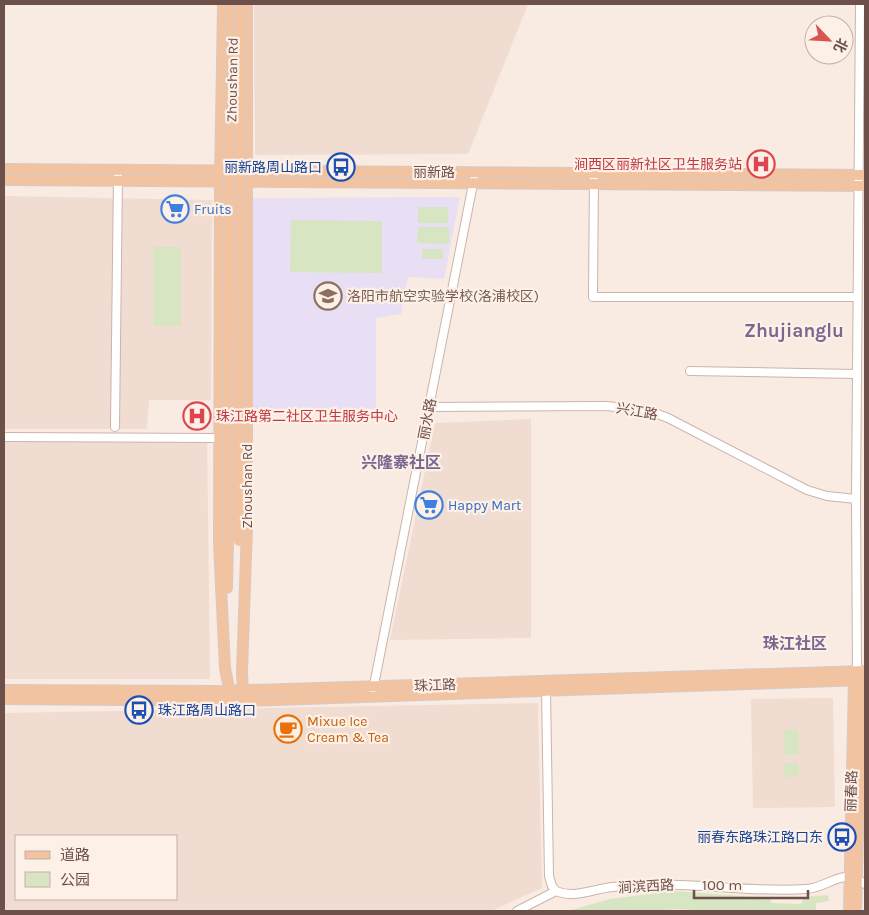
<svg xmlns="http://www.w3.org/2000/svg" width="869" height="915" viewBox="0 0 869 915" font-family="Karla,'Noto Sans SC',sans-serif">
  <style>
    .residential { fill: #f0dcd1; fill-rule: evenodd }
    .education { fill: #e8dff5 }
    .green { fill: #d7e5c2 }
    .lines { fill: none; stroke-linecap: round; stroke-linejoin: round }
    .minor-casing { stroke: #cbb4ac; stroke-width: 10 }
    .major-casing { stroke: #d4cac9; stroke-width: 12 }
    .minor { stroke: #fff; stroke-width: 8 }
    .major { stroke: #f2c3a0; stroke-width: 10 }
    .major-bridge-casing { stroke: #d4cac9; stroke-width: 12; stroke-linecap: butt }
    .major-bridge { stroke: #f2c3a0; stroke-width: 10 }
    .labels { text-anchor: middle; stroke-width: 4.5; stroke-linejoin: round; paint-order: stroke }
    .street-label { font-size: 14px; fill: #6e504b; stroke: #fdf0e7 }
    .health-label { font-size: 14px; fill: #be3a42; stroke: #fdf0e7; text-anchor: end }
    .transit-label { font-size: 14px; fill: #164399; stroke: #fdf0e7; text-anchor: end }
    .shop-label { font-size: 14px; fill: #366cbe; stroke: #fdf0e7; text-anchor: start }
    .education-label { font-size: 14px; fill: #785e54; stroke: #fdf0e7; text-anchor: start }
    .food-label { font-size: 14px; fill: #c56008; stroke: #fdf0e7; text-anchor: start }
    .quarter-label { font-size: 16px; font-weight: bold; fill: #7a6791; stroke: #fdf0e7 }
    .district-label { font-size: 19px; font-weight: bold; fill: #7a6791; stroke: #fdf0e7 }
  </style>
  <rect width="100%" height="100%" fill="#f9ebe1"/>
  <path class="residential" d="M 254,4 L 528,4 L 468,154 L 255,155 Z
    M 4,196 L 212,200 L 211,400 L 149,400 L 147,429 L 4,429 Z
    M 531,419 L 531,638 L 390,640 L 435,423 Z
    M 207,433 L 210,679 L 4,679 L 4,434 Z
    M 833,698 L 835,807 L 753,808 L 751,699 Z
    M 538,703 L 542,888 L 491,911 L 4,911 L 4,713 ZM 176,836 L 176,899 L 16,899 L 16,836 Z"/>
  <path class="education" d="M 460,197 L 444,279 L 408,277 L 401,314 L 376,318 L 376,409 L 252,409 L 253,198 Z"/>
  <path class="green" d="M 418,207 L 448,207 L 448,223 L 418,223 Z
    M 291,220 L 382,221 L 382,273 L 290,272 Z
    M 418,227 L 449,227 L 449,244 L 417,243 Z
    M 153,247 L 181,247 L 181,326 L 153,326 Z
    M 422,249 L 443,249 L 443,259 L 422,259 Z
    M 798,729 L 799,755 L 785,755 L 784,730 Z
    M 784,763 L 798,763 L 799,776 L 784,777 Z
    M 673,891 L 771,898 L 771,903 L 801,904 L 804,897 L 828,895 L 829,901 L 816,903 L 816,911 L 706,911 L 678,909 L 653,911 L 568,911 L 610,899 Z"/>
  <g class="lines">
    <g class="minor-casing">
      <path id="minor" d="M 594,173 L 593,297 L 857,297
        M 690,371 L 857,374
        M 429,407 L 606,406 L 647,410 L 668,418 L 807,490 L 827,496 L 856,499
        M 115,427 L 118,176
        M 4,437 L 219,438
        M 857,671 L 856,499 L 860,4
        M 373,690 L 474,179
        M 546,690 L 549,876 L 552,886 L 556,891
        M 517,911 L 556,891 C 574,899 593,889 612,887 C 622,886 632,886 642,885 C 697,882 751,893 806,889 C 829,888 842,866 865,884"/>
    </g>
    <g class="major-casing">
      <path id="major" d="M 223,4 L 220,182 L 219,544 L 225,668 L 230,694
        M 4,169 L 865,175
        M 4,180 L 865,186
        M 227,588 L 228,542
        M 4,690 L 219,691 L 865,671
        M 243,695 L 242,672 L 247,528 L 247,4
        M 4,699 L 243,701 L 865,680
        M 849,911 L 854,680 L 856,674
        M 856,911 L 862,680 L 860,675"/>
    </g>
    <use href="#minor" class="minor"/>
    <use href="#major" class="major"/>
    <g class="major-bridge-casing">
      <path id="major-bridge" d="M 239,541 L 241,4
        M 228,542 L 230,4"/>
    </g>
    <use href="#major-bridge" class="major-bridge"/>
  </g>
  <defs>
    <g id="hospital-ring" transform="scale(1.4375)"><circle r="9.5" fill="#fdf0e7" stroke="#e0444e" stroke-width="1.5"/><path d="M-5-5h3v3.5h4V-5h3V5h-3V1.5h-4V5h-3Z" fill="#e0444e"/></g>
    <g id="bus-ring" transform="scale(1.4375)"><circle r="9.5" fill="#fdf0e7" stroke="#1a4fb4" stroke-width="1.5"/><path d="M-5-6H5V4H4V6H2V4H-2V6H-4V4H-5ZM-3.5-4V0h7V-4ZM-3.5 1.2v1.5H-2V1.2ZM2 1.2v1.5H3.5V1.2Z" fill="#1a4fb4"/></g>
    <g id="supermarket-ring" transform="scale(1.4375)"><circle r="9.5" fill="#fdf0e7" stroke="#3f7fe0" stroke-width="1.5"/><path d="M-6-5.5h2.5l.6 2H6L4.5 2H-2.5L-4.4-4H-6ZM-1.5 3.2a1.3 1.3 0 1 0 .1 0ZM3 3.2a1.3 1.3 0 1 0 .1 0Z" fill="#3f7fe0"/></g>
    <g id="school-ring" transform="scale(1.4375)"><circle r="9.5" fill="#fdf0e7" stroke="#8d6e63" stroke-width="1.5"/><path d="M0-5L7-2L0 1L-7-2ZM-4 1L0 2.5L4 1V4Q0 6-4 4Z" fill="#8d6e63"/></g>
    <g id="cafe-ring" transform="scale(1.4375)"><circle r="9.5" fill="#fdf0e7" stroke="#e8710a" stroke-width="1.5"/><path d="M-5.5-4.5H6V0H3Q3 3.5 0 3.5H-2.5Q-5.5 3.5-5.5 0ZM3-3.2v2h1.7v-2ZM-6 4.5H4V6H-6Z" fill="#e8710a"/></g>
  </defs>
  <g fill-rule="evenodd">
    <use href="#hospital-ring" x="761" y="164"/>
    <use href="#bus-ring" x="341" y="167"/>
    <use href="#supermarket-ring" x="175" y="209"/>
    <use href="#school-ring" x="328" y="296"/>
    <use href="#hospital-ring" x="197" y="416"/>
    <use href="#supermarket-ring" x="429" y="505"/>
    <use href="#bus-ring" x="139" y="710"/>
    <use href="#cafe-ring" x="288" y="729"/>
    <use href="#bus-ring" x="842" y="837"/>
  </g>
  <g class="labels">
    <g class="street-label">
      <text transform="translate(232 80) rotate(-89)" y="5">Zhoushan Rd</text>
      <text x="434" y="177">丽新路</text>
      <text transform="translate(637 411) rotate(10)" y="5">兴江路</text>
      <text transform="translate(427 419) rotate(-79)" y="5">丽水路</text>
      <text transform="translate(247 486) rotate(-90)" y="5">Zhoushan Rd</text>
      <text transform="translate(435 685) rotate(-2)" y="5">珠江路</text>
      <text transform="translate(851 791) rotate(-88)" y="5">丽春路</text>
      <text transform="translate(646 886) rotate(-3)" y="5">涧滨西路</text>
    </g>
    <g class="health-label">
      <text x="742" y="169">涧西区丽新社区卫生服务站</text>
      <text x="216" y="421" text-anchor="start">珠江路第二社区卫生服务中心</text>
    </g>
    <g class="transit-label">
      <text x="322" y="172">丽新路周山路口</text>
      <text x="158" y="715" text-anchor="start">珠江路周山路口</text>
      <text x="823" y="842">丽春东路珠江路口东</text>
    </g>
    <g class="shop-label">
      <text x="194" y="214">Fruits</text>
      <text x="448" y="510">Happy Mart</text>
    </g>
    <g class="education-label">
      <text x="347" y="301">洛阳市航空实验学校(洛浦校区)</text>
    </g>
    <g class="food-label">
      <text x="307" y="726">Mixue Ice<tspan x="307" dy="16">Cream &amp; Tea</tspan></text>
    </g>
    <g class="quarter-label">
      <text x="401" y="468">兴隆寨社区</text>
      <text x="795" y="649">珠江社区</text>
    </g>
    <g class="district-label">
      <text x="794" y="337">Zhujianglu</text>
    </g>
  </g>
  <rect width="869" height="915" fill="none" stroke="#6e504b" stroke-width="10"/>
  <rect x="15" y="835" width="162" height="65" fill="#fdf0e7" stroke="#c4b0a9"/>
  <rect x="25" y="851" width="25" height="8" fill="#f2c3a0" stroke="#c4b0a9"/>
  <text x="60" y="860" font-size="15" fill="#6e504b">道路</text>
  <rect x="25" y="872" width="25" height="15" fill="#d7e5c2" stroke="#c4b0a9"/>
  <text x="60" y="885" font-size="15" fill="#6e504b">公园</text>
  <g transform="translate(829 40) rotate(115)"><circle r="24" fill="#fdf0e7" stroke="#c4b0a9"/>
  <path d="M0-4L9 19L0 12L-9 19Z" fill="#d85552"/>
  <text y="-8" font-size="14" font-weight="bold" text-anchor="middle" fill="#6e504b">北</text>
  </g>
  <path d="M694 890v8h114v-8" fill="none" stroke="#6e504b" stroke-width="2.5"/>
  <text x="702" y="890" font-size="15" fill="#6e504b" stroke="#fdf0e7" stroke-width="4" paint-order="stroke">100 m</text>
</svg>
